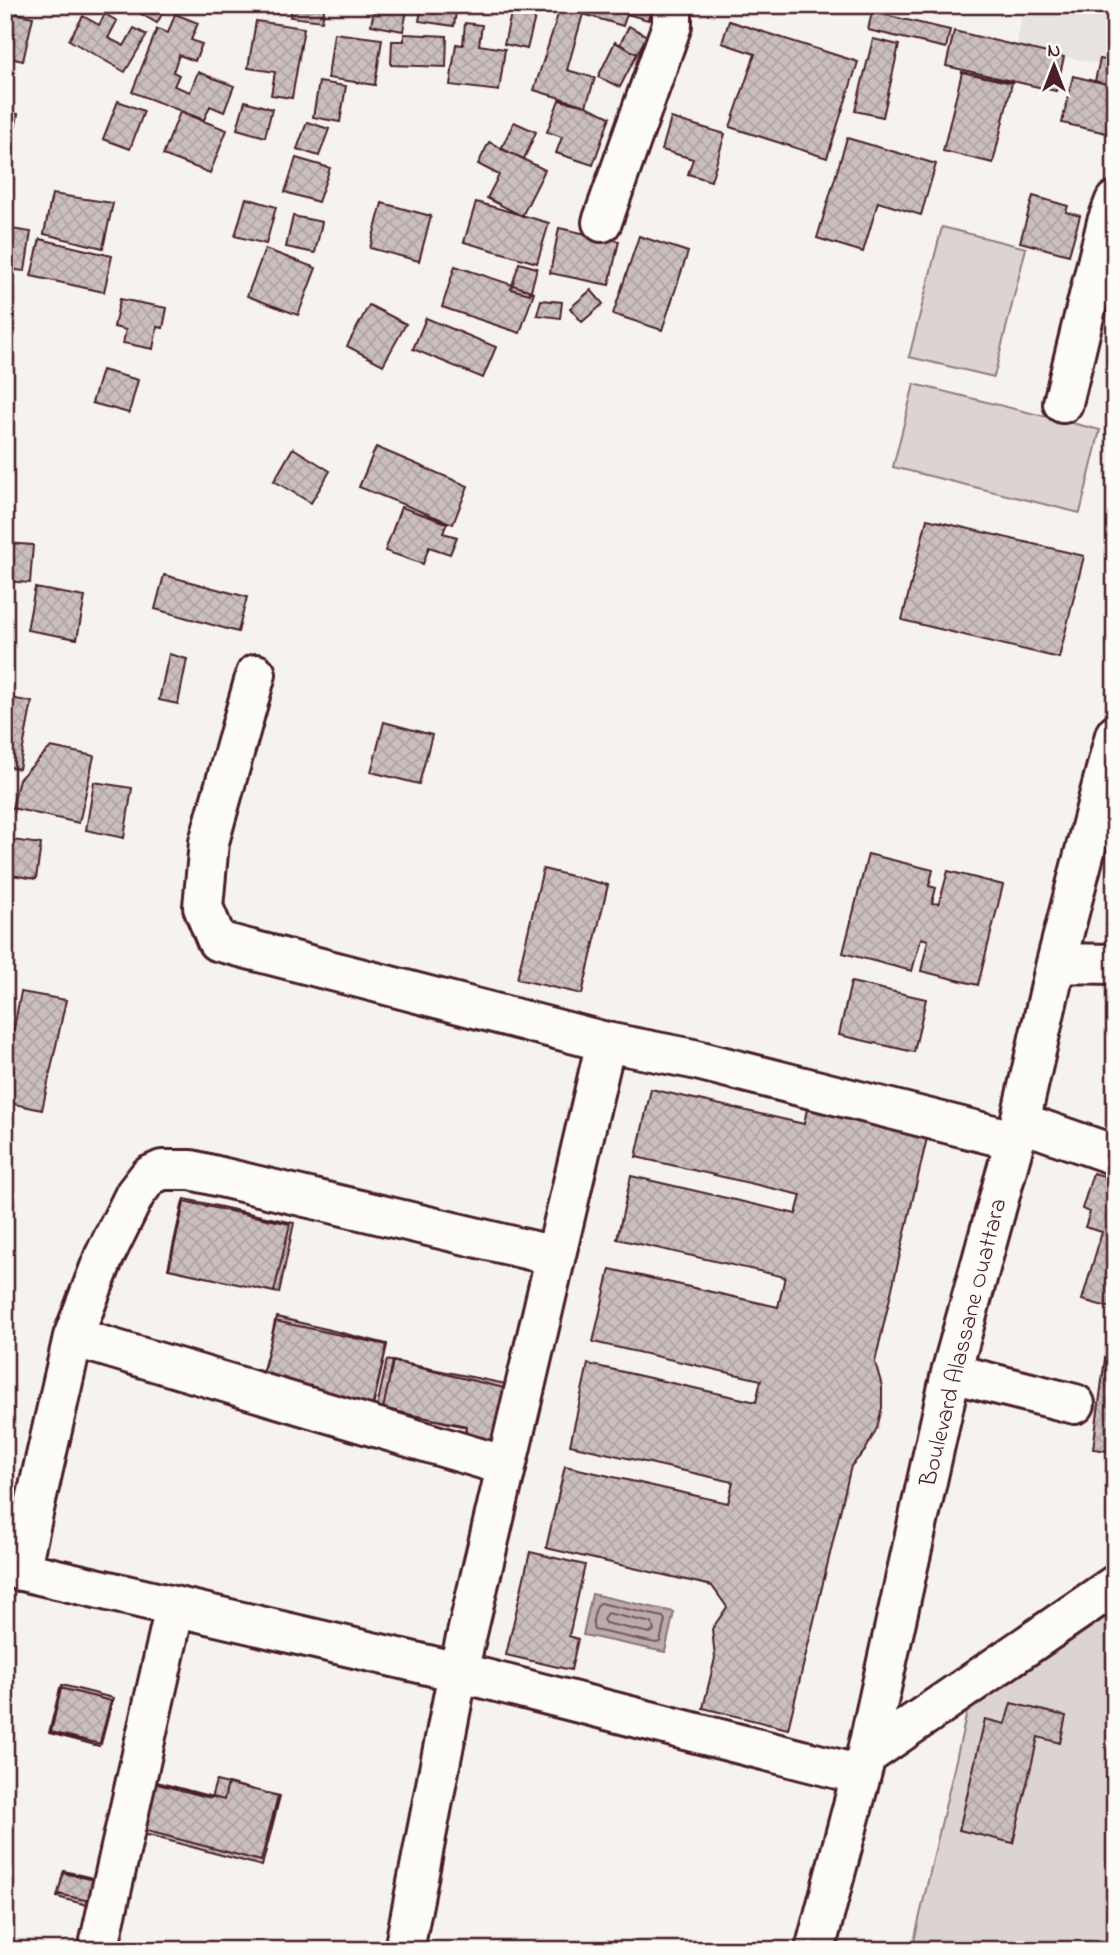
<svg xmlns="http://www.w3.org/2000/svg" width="1120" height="1955" viewBox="0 0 1120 1955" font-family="'Indie Flower',sans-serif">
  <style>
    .built { fill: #e9e3e0 }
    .park { fill: #dcd4d2; stroke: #937a7e; stroke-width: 2 }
    .water { fill: #bbabac; stroke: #8e7378; stroke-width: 2 }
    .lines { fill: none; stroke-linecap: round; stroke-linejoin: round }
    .shore { stroke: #77575f; stroke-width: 2 }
    .building { fill: url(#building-cross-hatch); stroke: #4a1f2b; stroke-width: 2 }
    .minor-casing { stroke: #4a1f2b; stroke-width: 44 }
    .minor { stroke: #fdfcf7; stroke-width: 38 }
    .labels { text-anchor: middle; stroke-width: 6; stroke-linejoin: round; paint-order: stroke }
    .street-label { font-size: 24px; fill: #4a1f2b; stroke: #fdfcf7 }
  </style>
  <defs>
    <pattern id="building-cross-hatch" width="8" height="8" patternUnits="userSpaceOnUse" patternTransform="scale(1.75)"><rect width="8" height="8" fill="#cbbfbe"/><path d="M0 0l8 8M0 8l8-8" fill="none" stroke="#b0a4a3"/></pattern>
  </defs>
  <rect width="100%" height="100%" fill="#f6f3ef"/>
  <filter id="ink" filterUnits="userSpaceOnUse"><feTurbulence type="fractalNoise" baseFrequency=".0143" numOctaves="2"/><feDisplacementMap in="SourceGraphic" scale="14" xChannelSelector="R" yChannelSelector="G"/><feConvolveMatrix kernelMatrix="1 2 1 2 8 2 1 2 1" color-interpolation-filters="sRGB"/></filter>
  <g filter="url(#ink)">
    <path class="built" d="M 1024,5 L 1115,5 L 1115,67 L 1016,47 Z"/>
    <path class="park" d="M 942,227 L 1026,248 L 994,377 L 909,357 Z
      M 914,384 L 1100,430 L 1080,513 L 893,467 Z
      M 1115,1611 L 1115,1950 L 912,1950 L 967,1712 Z"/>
    <path class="water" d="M 592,1594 L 674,1612 L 665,1652 L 583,1635 Z"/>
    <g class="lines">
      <path class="shore" d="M 600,1603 L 663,1617 L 665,1620 L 660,1642 L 656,1643 L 594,1630 C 591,1623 595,1607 600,1603 Z
        M 607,1613 L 652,1623 L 654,1631 L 650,1633 L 605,1623 L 603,1619 Z"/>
    </g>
    <path class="building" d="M 126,5 L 167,5 L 157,23 Z
      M 248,5 L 279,5 L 277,14 Z
      M 292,5 L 325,5 L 322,21 L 290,17 Z
      M 375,5 L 408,5 L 403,31 L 371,25 Z
      M 422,5 L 457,5 L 454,26 L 419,21 Z
      M 513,5 L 538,5 L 527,49 L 504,44 Z
      M 561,5 L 652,5 L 648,20 L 627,14 L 623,26 L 583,14 L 567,70 L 595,78 L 586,106 L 534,90 Z
      M 9,12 L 33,17 L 23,61 L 5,57 L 5,28 Z
      M 872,12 L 950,30 L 946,48 L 868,30 Z
      M 105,14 L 117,21 L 108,38 L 124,46 L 134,28 L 147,35 L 125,72 L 69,40 L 83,16 L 99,25 Z
      M 175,14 L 198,23 L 191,40 L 202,44 L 195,61 L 179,55 L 173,72 L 179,75 L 174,86 L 190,92 L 198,72 L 234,86 L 224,112 L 210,106 L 204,120 L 132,92 L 157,29 L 168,33 Z
      M 256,21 L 304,28 L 292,98 L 271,95 L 275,72 L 248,68 Z
      M 729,21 L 858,62 L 827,158 L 730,127 L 755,54 L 722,43 Z
      M 465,23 L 482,25 L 479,45 L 505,49 L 499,91 L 450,85 L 456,44 L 463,45 Z
      M 629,26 L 647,36 L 637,54 L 620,44 Z
      M 954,31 L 1064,57 L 1056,91 L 946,66 Z
      M 334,33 L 382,39 L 375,85 L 328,78 Z
      M 404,34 L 447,36 L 446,67 L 391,65 L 392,41 L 404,41 Z
      M 873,39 L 899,45 L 883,117 L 855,111 Z
      M 615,42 L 637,54 L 620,87 L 598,77 Z
      M 1100,59 L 1115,62 L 1115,86 L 1095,81 Z
      M 962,72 L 1012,83 L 993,163 L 943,151 Z
      M 1073,76 L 1115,86 L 1115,135 L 1062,123 Z
      M 319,82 L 346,86 L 340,122 L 313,117 Z
      M 559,100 L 586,106 L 610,117 L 593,165 L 556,153 L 562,137 L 547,132 Z
      M 118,101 L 144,111 L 130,149 L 103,139 Z
      M 245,101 L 272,109 L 265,137 L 237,129 Z
      M 5,111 L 18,114 L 13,139 L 5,137 Z
      M 180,112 L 227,130 L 210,173 L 163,155 Z
      M 671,118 L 725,134 L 711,181 L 688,174 L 693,159 L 662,150 Z
      M 307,122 L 329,129 L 319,156 L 297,149 Z
      M 514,122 L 536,132 L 524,159 L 501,149 Z
      M 847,138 L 936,164 L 921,215 L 878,202 L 863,252 L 817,238 Z
      M 489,142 L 545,170 L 522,216 L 487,198 L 499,175 L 478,164 Z
      M 296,158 L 330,168 L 318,202 L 285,192 Z
      M 52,194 L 113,203 L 103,248 L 44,234 Z
      M 1033,196 L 1068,206 L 1066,212 L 1080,216 L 1069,255 L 1020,242 Z
      M 246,198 L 276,207 L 266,244 L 235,236 Z
      M 476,202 L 549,223 L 537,263 L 464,242 Z
      M 382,203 L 431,216 L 419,261 L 370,248 Z
      M 293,216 L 322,222 L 315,253 L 286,247 Z
      M 5,228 L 31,232 L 25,271 L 5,269 Z
      M 559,228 L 619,241 L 609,285 L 550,273 Z
      M 639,236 L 688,252 L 662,330 L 613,314 Z
      M 40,239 L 112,256 L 104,292 L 31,276 Z
      M 265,249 L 316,268 L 298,315 L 247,296 Z
      M 519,263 L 537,268 L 530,294 L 511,289 Z
      M 455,266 L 534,292 L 520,333 L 442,307 Z
      M 591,290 L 603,304 L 582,322 L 570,308 Z
      M 120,299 L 167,308 L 163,328 L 157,327 L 153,349 L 123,343 L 126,330 L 114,327 Z
      M 541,300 L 562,302 L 560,318 L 537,315 Z
      M 369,305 L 406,324 L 383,365 L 347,346 Z
      M 426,318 L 496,347 L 483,378 L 413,349 Z
      M 102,370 L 138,380 L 129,413 L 92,403 Z
      M 376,447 L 468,486 L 453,524 L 359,487 Z
      M 293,448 L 330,471 L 311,503 L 274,481 Z
      M 401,507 L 447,523 L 443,533 L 457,537 L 450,554 L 429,547 L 423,564 L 385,551 Z
      M 927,519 L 1084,556 L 1059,658 L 902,620 Z
      M 5,543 L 33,545 L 30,583 L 5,581 Z
      M 164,575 L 247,597 L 238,632 L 155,609 Z
      M 35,588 L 85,597 L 77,639 L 27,630 Z
      M 169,654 L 187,659 L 178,704 L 159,700 Z
      M 5,697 L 32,702 L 19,769 L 5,766 Z
      M 384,722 L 432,735 L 419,784 L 371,772 Z
      M 51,747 L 94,756 L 79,823 L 12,808 L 19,779 Z
      M 94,782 L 132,788 L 124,838 L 86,830 Z
      M 5,839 L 41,844 L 36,879 L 5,874 Z
      M 868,854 L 933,870 L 929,886 L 936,888 L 932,903 L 939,904 L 948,871 L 1003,885 L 978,985 L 921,971 L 928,940 L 921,938 L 912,971 L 843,953 Z
      M 543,869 L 608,885 L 582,994 L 517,979 Z
      M 851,982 L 926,999 L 914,1052 L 839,1035 Z
      M 21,992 L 66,1000 L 42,1110 L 5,1102 L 5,1073 Z
      M 651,1089 L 804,1124 L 807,1109 L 927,1138 L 875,1362 L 882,1386 L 882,1408 L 877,1428 L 865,1451 L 851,1466 L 788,1729 L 703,1708 L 715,1658 L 712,1629 L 727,1607 L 712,1586 L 546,1548 L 565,1466 L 728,1503 L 733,1482 L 570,1445 L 588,1364 L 756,1402 L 761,1380 L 593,1342 L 610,1269 L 778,1307 L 785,1277 L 617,1239 L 631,1176 L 796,1214 L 801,1195 L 636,1157 Z
      M 1093,1173 L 1115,1179 L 1115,1309 L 1082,1300 L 1102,1232 L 1085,1227 L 1090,1212 L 1082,1209 Z
      M 185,1199 L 294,1223 L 279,1293 L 169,1269 Z
      M 183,1201 L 290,1224 L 274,1292 L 168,1269 Z
      M 277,1317 L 387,1344 L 371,1412 L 259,1385 Z
      M 275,1321 L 387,1345 L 372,1411 L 260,1387 Z
      M 1105,1358 L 1115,1361 L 1115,1452 L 1093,1449 Z
      M 387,1360 L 504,1388 L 493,1447 L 464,1441 L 466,1427 L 377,1407 Z
      M 393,1361 L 506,1384 L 494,1445 L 464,1439 L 467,1426 L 383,1409 Z
      M 530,1552 L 585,1565 L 569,1636 L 578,1639 L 571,1670 L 506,1655 Z
      M 62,1685 L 113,1698 L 101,1744 L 51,1732 Z
      M 60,1688 L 111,1701 L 99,1746 L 49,1733 Z
      M 1011,1703 L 1066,1716 L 1060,1743 L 1038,1737 L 1013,1843 L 959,1830 L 985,1719 L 1005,1724 Z
      M 216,1781 L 280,1796 L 262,1866 L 144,1834 L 154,1783 L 211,1798 Z
      M 157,1782 L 224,1800 L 228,1783 L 278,1796 L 261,1861 L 144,1830 Z
      M 64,1871 L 109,1882 L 102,1909 L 57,1897 Z
      M 63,1873 L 109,1883 L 104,1904 L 58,1894 Z"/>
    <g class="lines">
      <g class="minor-casing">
        <path id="minor" d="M 602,222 L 672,25 L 672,5
          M 1063,403 L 1107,222 L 1115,201
          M 256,674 L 209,842 L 203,907 L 217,941 L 606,1042
          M 1056,963 L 1115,964
          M 1020,1122 L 1115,1155
          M 73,1337 L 506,1466
          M 951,1373 L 1075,1404
          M 5,1567 L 458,1672 L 861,1775
          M 20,1571 L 73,1337 L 104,1257 L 135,1194 L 149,1176 L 162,1170 L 191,1170 L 555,1256
          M 866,1756 L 1115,1585
          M 98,1950 L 175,1607
          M 404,1950 L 458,1672 L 606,1042 L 693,1059 L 1013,1140
          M 815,1950 L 866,1756 L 951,1373 L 1020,1122 L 1056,963 L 1115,735"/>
      </g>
      <use href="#minor" class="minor"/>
    </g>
  </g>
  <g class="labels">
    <g class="street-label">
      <text transform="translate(962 1342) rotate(-76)" y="8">Boulevard Alassane Ouattara</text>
    </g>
  </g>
  <rect width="1120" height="1955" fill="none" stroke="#fdfcf7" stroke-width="28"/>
  <rect x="14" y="14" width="1092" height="1927" fill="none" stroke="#4a1f2b" stroke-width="2.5" filter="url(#ink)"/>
  <g transform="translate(1054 66)" stroke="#fdfcf7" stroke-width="5" paint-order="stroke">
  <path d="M0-5L12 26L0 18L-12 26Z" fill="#4a1f2b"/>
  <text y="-10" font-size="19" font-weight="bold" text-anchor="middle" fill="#4a1f2b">N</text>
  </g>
</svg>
